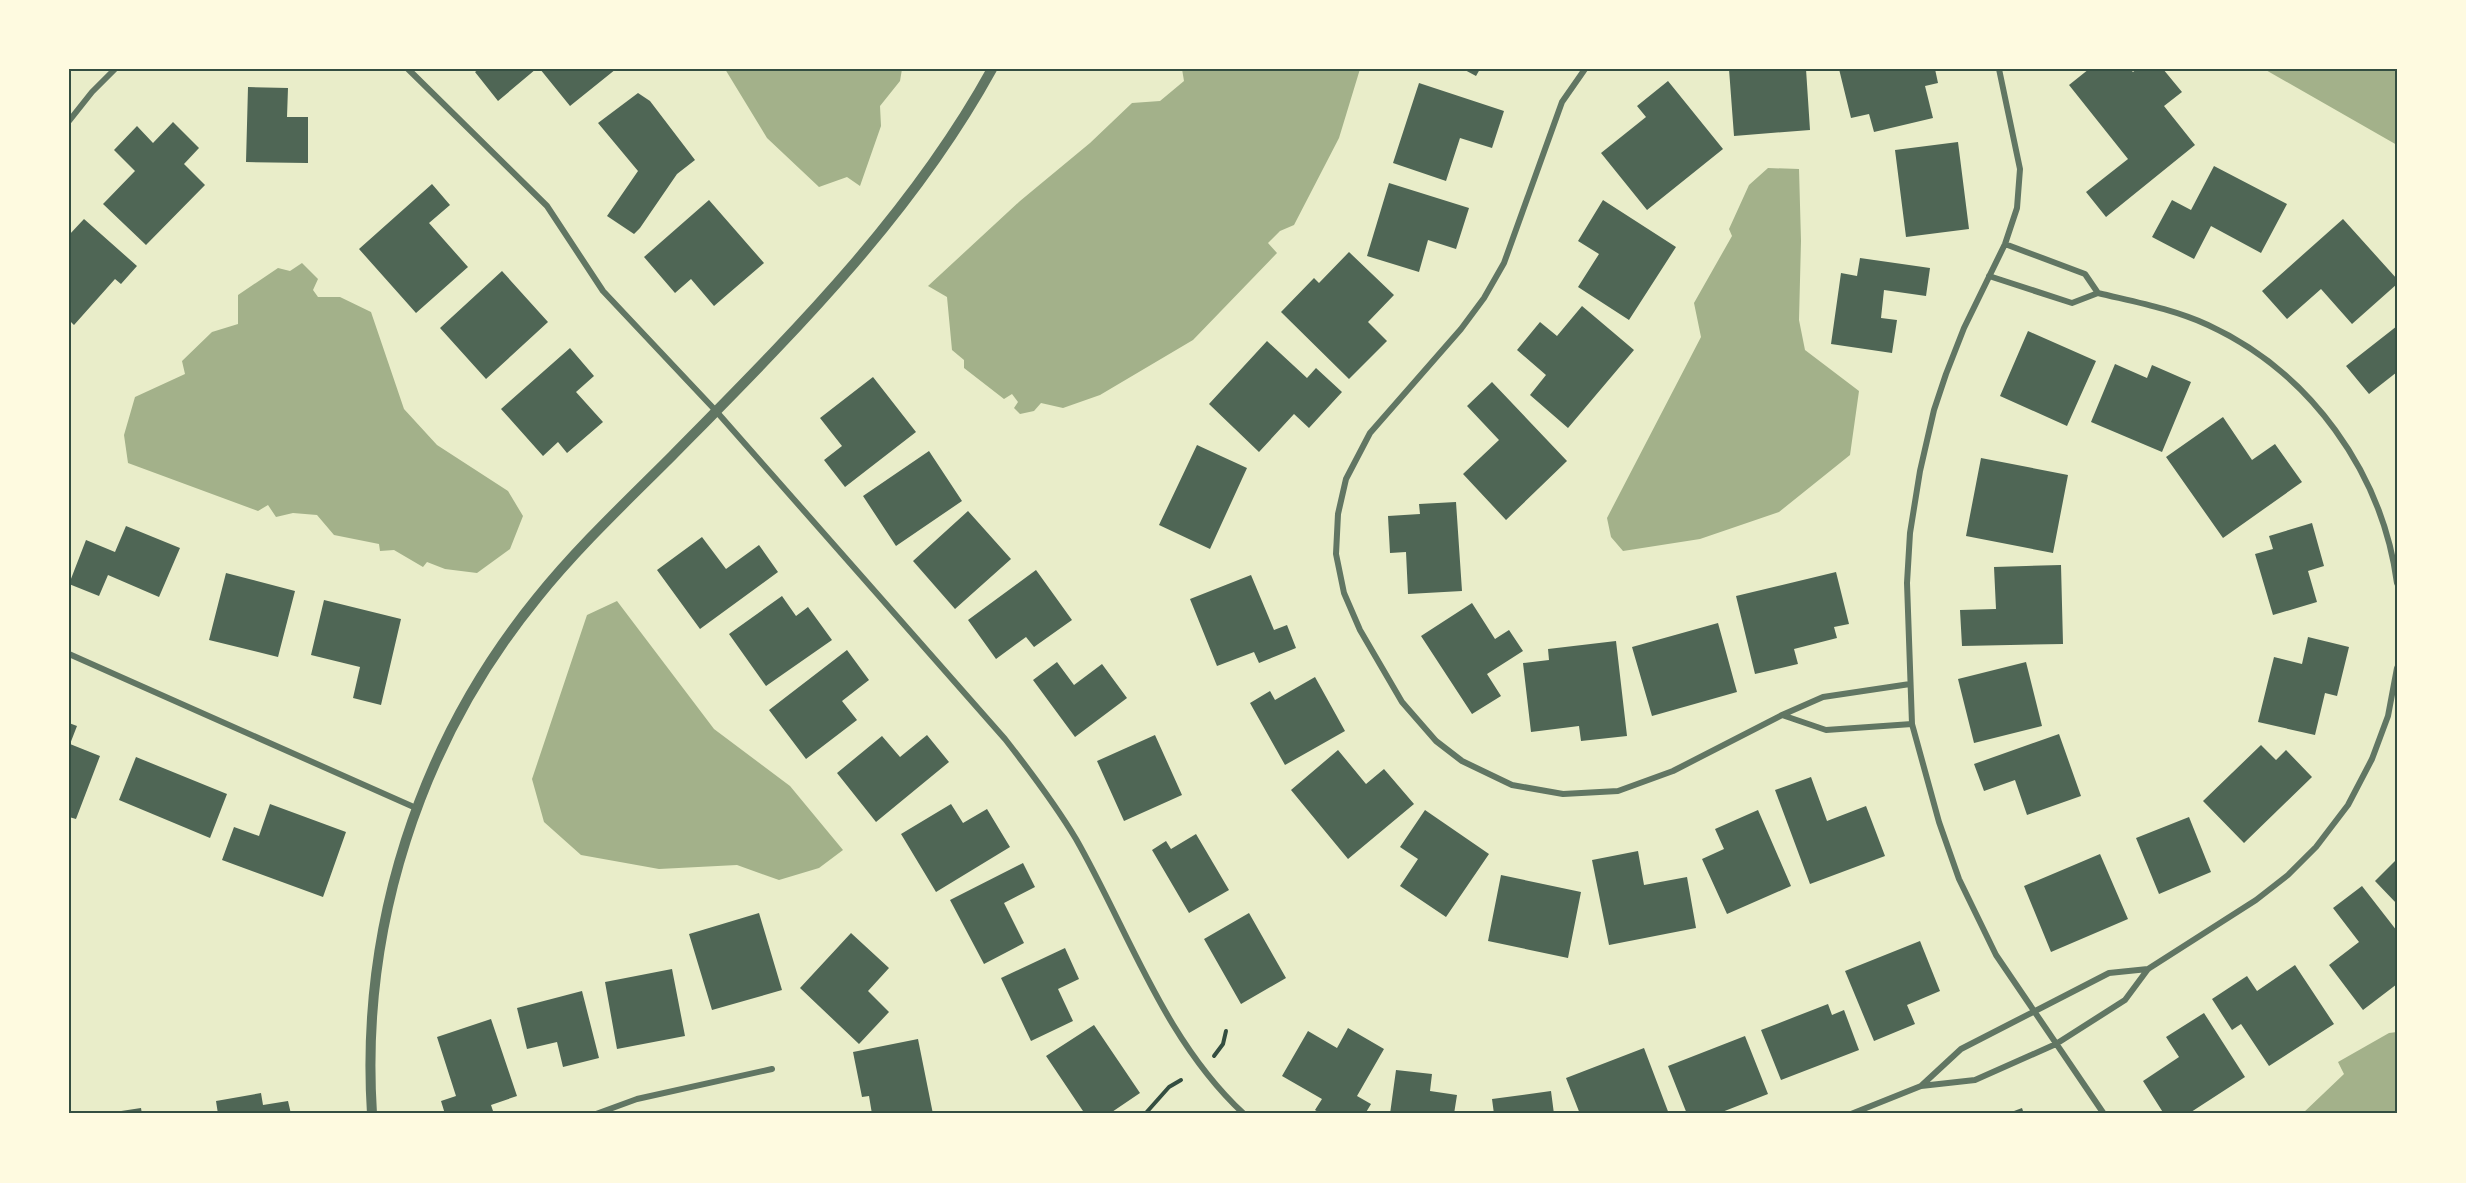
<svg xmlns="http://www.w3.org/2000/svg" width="2466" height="1183" viewBox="0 0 2466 1183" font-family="'Source Serif 4',serif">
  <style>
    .water { fill: #a3b18a }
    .building { fill: #4f6655 }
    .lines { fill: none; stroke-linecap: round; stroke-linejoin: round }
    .path { stroke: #344e41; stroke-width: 4 }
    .minor { stroke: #617663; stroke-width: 6 }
    .tertiary { stroke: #617663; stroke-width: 10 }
    .neatline { fill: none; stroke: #344e41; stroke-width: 2 }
  </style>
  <rect width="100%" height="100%" fill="#e9edc9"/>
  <path class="water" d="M 725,69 L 902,69 L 900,81 L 880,106 L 881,126 L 860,186 L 847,177 L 819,187 L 767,138 Z
    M 1182,69 L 1360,69 L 1339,138 L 1294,225 L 1280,231 L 1268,243 L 1277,253 L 1193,340 L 1100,395 L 1063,408 L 1041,403 L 1034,411 L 1020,414 L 1014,408 L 1018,402 L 1012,394 L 1004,399 L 964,368 L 964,360 L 952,350 L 947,297 L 928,286 L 1020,201 L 1090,143 L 1132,103 L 1160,101 L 1184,81 Z
    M 2264,69 L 2397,69 L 2397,145 Z
    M 1768,168 L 1799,169 L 1801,241 L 1799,320 L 1805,350 L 1859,391 L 1850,455 L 1779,512 L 1700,539 L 1623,551 L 1611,537 L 1607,518 L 1701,337 L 1694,303 L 1732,236 L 1729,229 L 1749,185 Z
    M 302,263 L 318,279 L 313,290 L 318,297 L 340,297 L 371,312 L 404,409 L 437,445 L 508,491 L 523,516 L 510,549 L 477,573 L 445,569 L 427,562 L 423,567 L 394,550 L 380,551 L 379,544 L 334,535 L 317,515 L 293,513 L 276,517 L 268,505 L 258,511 L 128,463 L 124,435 L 135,397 L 185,374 L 182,361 L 212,332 L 238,324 L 238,295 L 278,268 L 290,271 Z
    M 617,601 L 714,729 L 790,786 L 843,850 L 819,868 L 779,880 L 737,865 L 659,869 L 581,855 L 544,822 L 532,779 L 587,615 Z
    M 2397,1032 L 2397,1114 L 2302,1114 L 2344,1074 L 2338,1062 L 2389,1033 Z"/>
  <path class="building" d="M 479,69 L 536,69 L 498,101 L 475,72 Z
    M 540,69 L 616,69 L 570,106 Z
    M 1463,69 L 1480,69 L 1476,76 Z
    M 1729,69 L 1806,69 L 1810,130 L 1734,136 Z
    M 1839,69 L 1935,69 L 1938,83 L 1925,86 L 1933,118 L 1874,132 L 1869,114 L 1851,118 Z
    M 2089,69 L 2130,69 L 2133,72 L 2137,69 L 2163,69 L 2182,92 L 2164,106 L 2195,145 L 2106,217 L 2086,192 L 2128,159 L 2069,85 Z
    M 1668,81 L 1723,149 L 1647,210 L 1601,153 L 1646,117 L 1637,106 Z
    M 1419,83 L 1504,111 L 1492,148 L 1460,138 L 1446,181 L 1393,163 Z
    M 248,87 L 288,88 L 287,117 L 308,117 L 308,163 L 246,162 Z
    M 638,93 L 650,101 L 695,160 L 677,174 L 640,228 L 634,234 L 607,216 L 638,171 L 598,123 Z
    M 173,122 L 199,148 L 184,164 L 205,185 L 146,245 L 103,204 L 135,171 L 114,150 L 137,126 L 153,143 Z
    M 1958,142 L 1969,229 L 1906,237 L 1895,150 Z
    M 2214,166 L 2287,204 L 2261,253 L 2211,226 L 2194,259 L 2152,237 L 2172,200 L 2191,210 Z
    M 1389,183 L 1469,208 L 1456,249 L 1428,240 L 1419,272 L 1367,256 Z
    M 432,184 L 450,205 L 429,223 L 468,267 L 416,313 L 359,249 Z
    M 709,200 L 764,263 L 714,306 L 691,279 L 675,293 L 644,257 Z
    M 1603,200 L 1676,247 L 1629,320 L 1578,287 L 1599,254 L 1578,241 Z
    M 84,219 L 137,266 L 121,284 L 115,279 L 74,325 L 69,320 L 69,235 Z
    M 2343,219 L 2397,279 L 2397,284 L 2352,324 L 2321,289 L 2287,319 L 2262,291 Z
    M 1349,252 L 1394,295 L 1368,322 L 1387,341 L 1349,379 L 1281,312 L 1314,278 L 1319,283 Z
    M 1860,258 L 1930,268 L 1926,296 L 1884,290 L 1881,318 L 1897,320 L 1892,353 L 1831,344 L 1841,273 L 1857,276 Z
    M 502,271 L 548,322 L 486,379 L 440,328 Z
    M 1582,306 L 1634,350 L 1568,428 L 1530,395 L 1546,375 L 1517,350 L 1540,322 L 1557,336 Z
    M 2397,326 L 2397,372 L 2369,394 L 2346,366 Z
    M 2028,331 L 2096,361 L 2067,426 L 2000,396 Z
    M 1267,341 L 1307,378 L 1316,368 L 1342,392 L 1309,428 L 1294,414 L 1259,452 L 1209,404 Z
    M 570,348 L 594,376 L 576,392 L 603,422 L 567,453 L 558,442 L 543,456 L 501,409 Z
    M 2115,364 L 2147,378 L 2152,365 L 2191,382 L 2162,452 L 2091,422 Z
    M 873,377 L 916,432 L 845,487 L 824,460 L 842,446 L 820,418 Z
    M 1492,382 L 1567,461 L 1506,520 L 1463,474 L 1499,440 L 1467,406 Z
    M 2223,417 L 2252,460 L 2275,444 L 2302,482 L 2223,538 L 2166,457 Z
    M 1197,445 L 1247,468 L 1210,549 L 1159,525 Z
    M 929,451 L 962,501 L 896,546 L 863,496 Z
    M 1981,458 L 2068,475 L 2053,553 L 1966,536 Z
    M 1456,502 L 1462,591 L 1408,594 L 1406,552 L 1390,553 L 1388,516 L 1420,514 L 1419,504 Z
    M 968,511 L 1011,559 L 955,609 L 913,561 Z
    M 2312,523 L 2324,566 L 2308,571 L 2317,602 L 2273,615 L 2255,554 L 2273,549 L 2269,536 Z
    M 126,526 L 180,548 L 159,597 L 108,575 L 99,596 L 69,584 L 86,540 L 115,552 Z
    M 702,537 L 726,569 L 759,545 L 778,572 L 700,629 L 657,570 Z
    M 2061,565 L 2063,644 L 1962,646 L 1960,610 L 1996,609 L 1994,567 Z
    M 1036,570 L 1072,620 L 1034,647 L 1026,637 L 996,659 L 968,620 Z
    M 1836,572 L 1849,624 L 1834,627 L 1837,638 L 1794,649 L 1798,664 L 1755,674 L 1736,596 Z
    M 226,573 L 295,591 L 278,657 L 209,640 Z
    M 1251,575 L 1274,630 L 1287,625 L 1296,648 L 1259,663 L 1254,652 L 1217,666 L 1190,599 Z
    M 782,596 L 796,616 L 808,607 L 832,640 L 766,686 L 729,634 Z
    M 324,600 L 401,619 L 381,705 L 353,698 L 360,667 L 311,655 Z
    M 1472,603 L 1495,639 L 1509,630 L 1523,651 L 1487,674 L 1501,696 L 1472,714 L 1421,636 Z
    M 1718,623 L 1737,692 L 1652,716 L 1632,647 Z
    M 2308,637 L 2349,647 L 2337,696 L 2325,693 L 2315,735 L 2258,722 L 2274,657 L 2302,664 Z
    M 1616,641 L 1627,736 L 1581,741 L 1579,726 L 1531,732 L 1523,663 L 1549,660 L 1548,649 Z
    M 847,650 L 869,680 L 842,701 L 857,720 L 806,759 L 769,710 Z
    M 1057,662 L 1074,685 L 1102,664 L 1127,698 L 1075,737 L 1033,680 Z
    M 2026,662 L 2042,726 L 1974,743 L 1958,679 Z
    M 1315,677 L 1345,731 L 1285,765 L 1250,703 L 1270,691 L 1275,700 Z
    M 69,723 L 77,726 L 70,744 L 100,756 L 76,819 L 69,817 Z
    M 2059,734 L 2081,796 L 2027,815 L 2015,780 L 1984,791 L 1974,764 Z
    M 927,735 L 949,762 L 876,822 L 837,773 L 882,736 L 900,757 Z
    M 1155,735 L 1182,795 L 1124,821 L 1097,761 Z
    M 2261,745 L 2276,760 L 2286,750 L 2312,777 L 2244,843 L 2203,801 Z
    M 1338,750 L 1366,784 L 1384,769 L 1414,804 L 1348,859 L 1291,790 Z
    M 136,757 L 227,794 L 210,838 L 119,800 Z
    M 1811,777 L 1827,821 L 1866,806 L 1885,856 L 1810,884 L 1775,790 Z
    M 270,804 L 346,832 L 323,897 L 222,860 L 234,827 L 259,836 Z
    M 951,804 L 963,823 L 987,809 L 1010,847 L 936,892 L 901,834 Z
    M 1425,810 L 1489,854 L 1446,917 L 1400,886 L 1418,859 L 1400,847 Z
    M 1758,810 L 1791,886 L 1727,914 L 1702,859 L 1724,849 L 1715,829 Z
    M 2189,817 L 2211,872 L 2159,894 L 2136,838 Z
    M 1196,834 L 1229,890 L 1189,913 L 1152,850 L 1166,841 L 1171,849 Z
    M 1638,851 L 1644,885 L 1687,877 L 1696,928 L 1609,945 L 1592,860 Z
    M 2100,854 L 2128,919 L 2051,952 L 2024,886 Z
    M 2397,859 L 2397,904 L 2375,881 Z
    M 1023,863 L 1035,887 L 1004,903 L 1024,943 L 984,964 L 950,900 Z
    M 1501,875 L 1581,892 L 1568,958 L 1488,941 Z
    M 2362,886 L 2397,931 L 2397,984 L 2363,1010 L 2329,965 L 2359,942 L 2333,908 Z
    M 759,913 L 782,990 L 712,1010 L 689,934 Z
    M 1249,913 L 1286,978 L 1241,1004 L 1204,939 Z
    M 851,933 L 889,968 L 868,991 L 889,1012 L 859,1044 L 800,988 Z
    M 1920,941 L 1940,991 L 1907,1005 L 1915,1024 L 1874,1041 L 1845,971 Z
    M 1065,948 L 1079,979 L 1058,989 L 1073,1021 L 1031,1041 L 1001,978 Z
    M 2295,965 L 2334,1024 L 2269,1066 L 2241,1024 L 2232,1030 L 2212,999 L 2247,976 L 2257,991 Z
    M 672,969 L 685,1036 L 617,1049 L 605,982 Z
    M 582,991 L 599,1058 L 563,1067 L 557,1042 L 527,1049 L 517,1008 Z
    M 1828,1004 L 1832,1015 L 1844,1010 L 1859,1050 L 1781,1080 L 1761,1030 Z
    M 2204,1013 L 2245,1077 L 2188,1114 L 2164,1114 L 2143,1081 L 2179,1057 L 2166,1037 Z
    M 491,1019 L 517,1096 L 491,1105 L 494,1114 L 445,1114 L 441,1101 L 456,1096 L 437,1037 Z
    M 1094,1025 L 1140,1093 L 1109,1114 L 1085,1114 L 1046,1056 Z
    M 1348,1028 L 1384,1049 L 1357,1096 L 1371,1104 L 1365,1114 L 1321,1114 L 1315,1110 L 1322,1099 L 1282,1076 L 1308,1031 L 1337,1048 Z
    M 1745,1036 L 1768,1094 L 1717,1114 L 1687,1114 L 1668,1066 Z
    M 918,1039 L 933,1114 L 872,1114 L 869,1096 L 862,1097 L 853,1052 Z
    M 1644,1048 L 1669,1114 L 1580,1114 L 1566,1078 Z
    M 1396,1070 L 1432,1074 L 1430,1091 L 1457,1095 L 1454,1114 L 1390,1114 Z
    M 1551,1091 L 1554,1114 L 1494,1114 L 1492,1099 Z
    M 261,1093 L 263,1105 L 288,1101 L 291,1114 L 218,1114 L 216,1101 Z
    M 141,1108 L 142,1114 L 108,1114 L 108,1113 Z
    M 2022,1108 L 2024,1114 L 2006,1114 Z"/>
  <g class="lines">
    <path class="path" d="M 1214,1056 L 1223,1044 L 1226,1031
      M 1145,1114 L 1169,1087 L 1181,1080"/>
    <path class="minor" d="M 408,69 L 547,206 L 603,291 L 716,411 L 1005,739 C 1030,771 1055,804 1076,839 C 1129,932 1164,1040 1244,1114
      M 1585,69 L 1562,102 L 1504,263 L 1484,298 L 1461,329 L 1370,433 L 1346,479 L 1338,514 L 1336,554 L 1344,593 L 1360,630 L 1402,702 L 1436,741 L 1462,761 L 1512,785 L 1563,794 L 1618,791 L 1673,771 L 1782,715
      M 1999,69 L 2020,169 L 2017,208 L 2005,244 L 1964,328 L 1946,374 L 1934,410 L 1920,471 L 1910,533 L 1907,583 L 1912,724 L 1939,822 L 1959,879 L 1996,955 L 2104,1114
      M 69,121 L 92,92 L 115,69
      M 1989,276 L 2072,303 L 2098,293 L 2085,274 L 2005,244
      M 2098,293 C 2135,302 2173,309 2208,325 C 2310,372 2382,472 2397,583
      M 69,654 L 416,808
      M 1910,684 L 1823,697 L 1782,715 L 1826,730 L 1912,724
      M 2148,969 L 2109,973 L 1961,1049 L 1921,1086 L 1975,1080 L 2056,1044 L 2125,1000 L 2148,969 L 2256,900 L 2288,875 L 2316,847 L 2348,805 L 2372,759 L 2388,716 L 2397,668
      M 596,1114 L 637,1099 L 772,1069
      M 1851,1114 L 1921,1086"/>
    <path class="tertiary" d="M 372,1114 C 360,928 419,743 537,598 C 578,547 626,502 672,456 C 790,336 910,218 992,69"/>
  </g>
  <rect width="2466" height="1183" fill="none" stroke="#fefae0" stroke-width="141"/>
  <rect x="70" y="70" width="2326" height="1042" class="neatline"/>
</svg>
